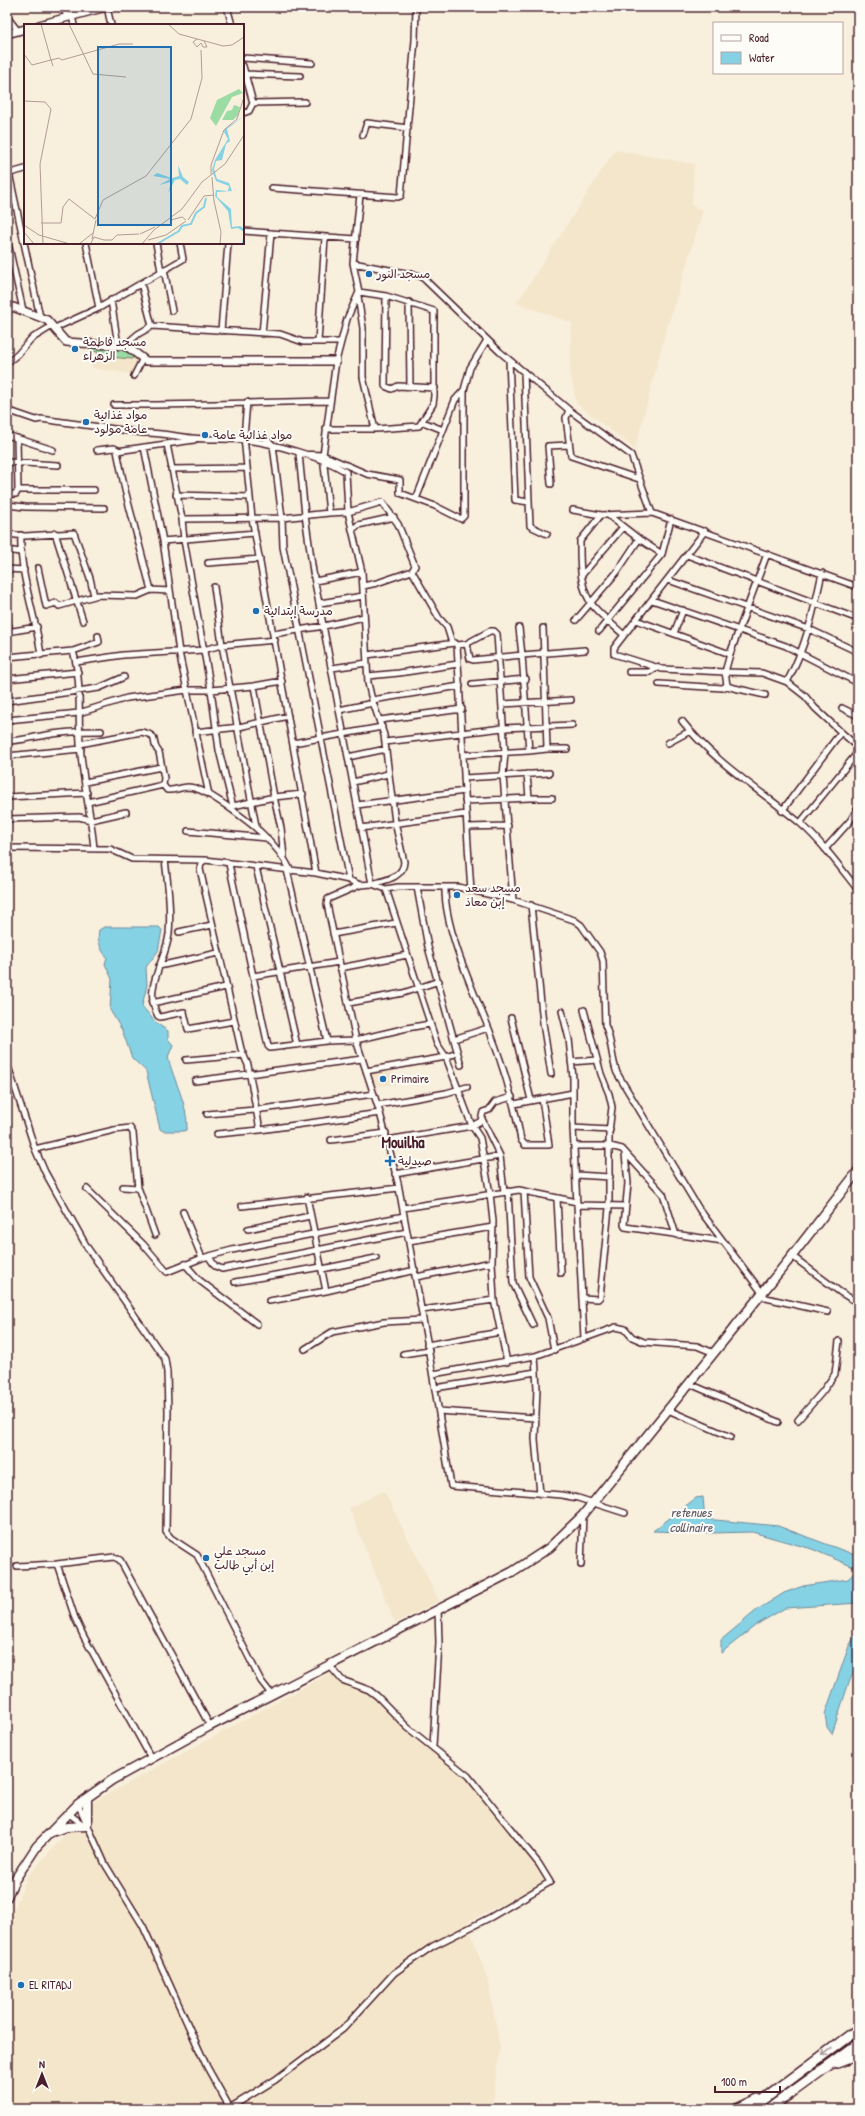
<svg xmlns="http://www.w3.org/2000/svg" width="865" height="2116" viewBox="0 0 865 2116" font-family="'Patrick Hand','Playpen Sans Arabic',sans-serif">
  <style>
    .built { fill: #f4e6cb }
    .green { fill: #9bdba4; stroke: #727d68 }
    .water { fill: #86d2e5; stroke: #6e8a9b }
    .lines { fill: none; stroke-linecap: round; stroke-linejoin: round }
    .street-casing { stroke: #4a1f2b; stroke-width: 8 }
    .secondary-casing { stroke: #4a1f2b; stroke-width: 10 }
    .primary-casing { stroke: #4a1f2b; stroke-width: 11 }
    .highway-casing { stroke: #4a1f2b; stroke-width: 12 }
    .street { stroke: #fdfcf7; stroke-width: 5 }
    .secondary { stroke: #fdfcf7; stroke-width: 7 }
    .primary { stroke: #fdfcf7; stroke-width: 8 }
    .highway { stroke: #fdfcf7; stroke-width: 9 }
    .oneway { stroke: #ac999b }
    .poi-dot { fill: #1f6fb2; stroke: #fdfcf7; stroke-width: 1.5 }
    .labels { text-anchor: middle; stroke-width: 4; stroke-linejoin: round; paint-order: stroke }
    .poi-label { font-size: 12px; fill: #4a1f2b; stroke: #fdfcf7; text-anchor: start }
    .water-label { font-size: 13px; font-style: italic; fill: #5c5563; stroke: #fdfcf7 }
    .district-label { font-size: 16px; font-weight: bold; fill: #4a1f2b; stroke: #fdfcf7 }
    .inset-river { fill: none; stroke: #86d2e5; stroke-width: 2 }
    .inset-road { fill: none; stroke: #b29c96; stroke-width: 1 }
    .view { fill: #1f6fb2; fill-opacity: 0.15; stroke: #1f6fb2; stroke-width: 2 }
    .inset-edge { fill: none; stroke: #4a1f2b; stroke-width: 2 }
  </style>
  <rect width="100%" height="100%" fill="#f8efdd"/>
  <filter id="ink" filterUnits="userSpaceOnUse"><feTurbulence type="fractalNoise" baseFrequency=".025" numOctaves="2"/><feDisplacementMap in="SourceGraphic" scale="8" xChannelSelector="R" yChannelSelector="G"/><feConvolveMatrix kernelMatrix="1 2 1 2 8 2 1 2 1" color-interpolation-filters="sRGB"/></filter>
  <g filter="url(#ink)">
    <path class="built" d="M 615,150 L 694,164 L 692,206 L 703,210 L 662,345 L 635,449 L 576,403 L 570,369 L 572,323 L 517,303 Z
      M 92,345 L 126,349 L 139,361 L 131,374 L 93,368 L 90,362 Z
      M 392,1070 L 397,1084 L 373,1087 L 369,1074 Z
      M 384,1491 L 439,1601 L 395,1623 L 349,1508 Z
      M 332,1672 L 343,1683 L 369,1693 L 462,1773 L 544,1875 L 544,1883 L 467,1922 L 487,1978 L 500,2047 L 492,2109 L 7,2109 L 7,1927 L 27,1877 L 95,1801 Z"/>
    <path class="green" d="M 92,346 L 126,349 L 133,357 L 132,359 L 98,356 L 98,352 L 92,351 Z"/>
    <path class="water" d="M 104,927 L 159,927 L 162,930 L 158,951 L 146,967 L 147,985 L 142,1006 L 156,1023 L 168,1031 L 168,1039 L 173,1045 L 168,1057 C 173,1080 188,1103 187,1129 L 184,1131 L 163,1131 L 160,1129 L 146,1071 L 132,1058 L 122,1030 L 110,1010 L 112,979 L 105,964 L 107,957 C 100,950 97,939 99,930 Z
      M 703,1497 L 705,1519 L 778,1526 L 858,1556 L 858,1569 L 812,1549 L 752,1532 L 712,1533 L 653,1531 L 696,1498 Z
      M 858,1569 L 858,1603 L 785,1608 L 756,1625 L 721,1653 L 721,1640 L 757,1610 L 784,1593 L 803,1586 L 848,1579 Z
      M 858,1631 L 858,1666 L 850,1679 L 832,1734 L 827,1727 L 825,1714 L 849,1646 Z"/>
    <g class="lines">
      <g class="street-casing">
        <path id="street" d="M 62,7 L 68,17
          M 107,7 L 111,25
          M 227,7 L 232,25
          M 72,16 L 74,25
          M 7,17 L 18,31
          M 243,58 L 312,63
          M 243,66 L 253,103 L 249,111 L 243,113
          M 245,74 L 300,76
          M 253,103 L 305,102
          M 363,135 L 367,123 L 408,128
          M 9,173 L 40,317
          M 7,174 L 25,169
          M 272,188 L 398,197 L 401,196 L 415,40 L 416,7
          M 243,231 L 356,239
          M 7,238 L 23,310
          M 86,243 L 99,308
          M 156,243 L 161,271
          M 353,263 L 421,276 L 500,352 L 569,410 L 631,455 L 652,513 L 858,587
          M 164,269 L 172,311
          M 141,283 L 152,326
          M 358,296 L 363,328 L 363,377 L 374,425 L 376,429 L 419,426 L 433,404 L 434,396 L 434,311 L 386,296 L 359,292
          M 386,296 L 385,386 L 392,389 L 398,386 L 435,388
          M 111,300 L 118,345
          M 409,302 L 410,387
          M 55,328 L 99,308 L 183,259 L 180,243
          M 221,331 L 228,243
          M 262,334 L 271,233
          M 318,342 L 325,238
          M 124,346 L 138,334 L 152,326 L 280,334 L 303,342 L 340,342
          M 509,360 L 515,500 L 529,502
          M 7,363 L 18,354 L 31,339 L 52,326
          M 524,372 L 530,526 L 547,534
          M 134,376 L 142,360
          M 247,402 L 244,437 L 252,518 L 316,873
          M 114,405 C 186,406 258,402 330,401
          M 7,410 L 36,420 L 41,419 L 144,433 C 161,432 176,437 192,438 C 210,440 227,438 244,440 C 269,442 326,458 346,472 L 348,512 L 362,572 L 368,683 L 371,696 L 384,735 L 395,822 L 404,862 C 403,878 385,880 372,884 L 313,572 L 305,515 L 299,454 L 323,455 L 367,474 L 400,480 L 400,493 L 435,506 L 461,519 L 464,516 L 464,390 L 470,368 L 487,340
          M 569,410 L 566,418 L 571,456 L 639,479
          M 423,422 L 443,430
          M 326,429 L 376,429
          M 7,435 L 53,450
          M 264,437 L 273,445 L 282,518 L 283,547 L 349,880
          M 167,444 L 182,519 L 184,540 L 211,690 L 219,750 L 234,811
          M 144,447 L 163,541 L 179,652 L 209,795
          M 97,450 L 114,448 L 118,450
          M 7,462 L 58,465
          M 171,469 L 247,468
          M 551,484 L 548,446 L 569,445
          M 18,490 L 94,490
          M 7,494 L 16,494 L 18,490 L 17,438
          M 176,495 L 250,497
          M 416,499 L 455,400 L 464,390
          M 7,505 L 25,507 L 104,508
          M 573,510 L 601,515 L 652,513
          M 329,513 L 348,512 L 382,502 L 398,524 L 415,566 L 412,571 L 439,618 L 447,627 L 452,643
          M 601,515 L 580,541 C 580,562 579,590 594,607 C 603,617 614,626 624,635
          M 608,515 L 639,539 L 662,554
          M 182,519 L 282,518 L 329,513 L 323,455 L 336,361 L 347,319 L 359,292 L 353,263 L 360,195
          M 352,530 L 358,525 L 394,517
          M 705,531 L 614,648 L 614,654 L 662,669 L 725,672 L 730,654 L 767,554
          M 55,533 L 83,621
          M 7,534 L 25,536 L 74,533 L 90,578 L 94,596
          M 21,535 C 19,574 36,616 41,655
          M 163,541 L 255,533
          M 7,550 L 20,552
          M 687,555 L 858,619
          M 208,563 L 260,559
          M 38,568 L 46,606 L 56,603 L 59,606 L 98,595 L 137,596 L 151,590 L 170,591
          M 7,569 L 24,570
          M 582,575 L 623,527
          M 668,580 L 809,629 L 858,652
          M 315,581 L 362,572
          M 363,586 L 377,583 L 412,571
          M 214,587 L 222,645 L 256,826
          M 151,590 L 125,490 L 117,451 L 194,440
          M 652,600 L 786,646 L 858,683
          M 320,603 L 363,596
          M 7,618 L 10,632
          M 576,620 L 617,572 L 639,539
          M 636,620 L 730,654
          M 519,628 L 522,655 L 585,650
          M 599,631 L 662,554 L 671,519
          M 7,632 L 37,627
          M 674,633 L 683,610
          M 273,634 L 324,626 L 364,617
          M 466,644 L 490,631 L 494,631 L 497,634 L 505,753 L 503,776 L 513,900
          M 73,651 L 99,642 L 98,636
          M 367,655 L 455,643
          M 7,657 L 73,651 C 82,681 78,712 80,743 C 82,778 91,813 94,849
          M 76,662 L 123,655 L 203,650 L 222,645 L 275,640
          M 332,668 L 367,663
          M 629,672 L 649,672 L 657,667
          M 368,676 L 399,673 L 458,664
          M 7,679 L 78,672
          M 282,681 L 254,686 L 274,797 L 281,828 L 284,857
          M 787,682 C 805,649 814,611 822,573
          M 472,684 L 526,679
          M 659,684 L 723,688 L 727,685
          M 765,695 L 730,687 L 727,685 L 725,672 L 762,673 L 787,682 L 805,696 L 815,708 L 841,732
          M 372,700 L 460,686
          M 7,701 L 99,688 L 124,677
          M 502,704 L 571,700
          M 842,708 L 858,716
          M 339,710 L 373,703
          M 7,720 L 79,713 L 127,698 L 187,690 L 211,690 L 254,686
          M 380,720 L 462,709
          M 682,721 C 714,762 760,790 800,823 C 822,842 840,867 858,890
          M 195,732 L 239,727 L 288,716
          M 7,741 C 19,741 29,738 41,736 C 61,732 81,731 101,731
          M 385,742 L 503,728 L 572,725
          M 293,743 L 382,727
          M 668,743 L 690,731
          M 80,744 L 141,732 C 162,736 149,742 159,752 L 164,778 L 163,785 L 167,790 C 174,791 181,787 188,787 C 201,788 213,797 224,804 C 251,823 276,841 291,871
          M 547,749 L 567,749
          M 529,751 L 547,749 L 543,628
          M 463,755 L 529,751 L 522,655 L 473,660 L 470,659 L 467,644 L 457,645 C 462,727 465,808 471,890
          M 7,756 L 81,749
          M 348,757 L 386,749
          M 464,778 L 549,773
          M 85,782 L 161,767
          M 353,782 L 388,774
          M 7,797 L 87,793
          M 529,798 L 552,798
          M 465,801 L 529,798 L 527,774
          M 88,802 L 163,785
          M 357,805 L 465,791
          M 233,806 L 274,797 L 303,794
          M 782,811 L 841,732 L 858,747
          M 7,819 L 79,817 L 91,820 L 126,812
          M 800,823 L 858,752
          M 467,827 L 508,826
          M 361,828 L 466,814
          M 188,831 L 267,838
          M 7,848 L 110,849 L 132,859 L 204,860
          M 825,849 L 850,821 L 858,808
          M 165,860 C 168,884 171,909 169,934 C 166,962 142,987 158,1016 L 160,1017 L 184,1012 L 188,1029 L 234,1021
          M 229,864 L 268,1046 L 270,1048 L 327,1041 L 356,1040 L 407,1028 L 430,1024
          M 256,867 L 297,1045
          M 287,870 L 327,1041
          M 417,887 L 428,947 L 461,1065
          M 445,887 C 444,929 473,990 489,1029 C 503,1065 514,1102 521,1140 L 525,1145 L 549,1145 L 542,1099
          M 386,889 L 437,1044 L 446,1057 L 472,1126 L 480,1138 L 490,1194 L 493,1221 L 492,1262 L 494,1300 L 507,1362
          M 531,905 L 543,1023 L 551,1074
          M 179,932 L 212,925
          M 333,934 L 396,923
          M 159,966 L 218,953
          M 340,968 L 407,955
          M 253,976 L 339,962
          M 152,1003 L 226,987
          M 349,1003 L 403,993 L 439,981
          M 562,1011 L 569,1039 L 573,1078 L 573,1128 L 584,1338
          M 511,1018 L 531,1100
          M 454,1039 L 488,1028
          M 186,1060 L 244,1055
          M 571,1062 L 597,1060
          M 7,1063 L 35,1149 L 45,1172 L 87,1247 L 165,1359 L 167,1372 L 168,1412 L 166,1532 L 171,1538 L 197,1555 L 261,1681 L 272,1695
          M 366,1071 L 446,1057 L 457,1053
          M 195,1081 L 362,1059
          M 514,1104 L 573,1093
          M 378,1105 L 446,1093 L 467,1087
          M 207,1114 L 255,1110 L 374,1094
          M 482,1119 L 500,1156
          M 573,1128 L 610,1130
          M 260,1130 L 248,1065 L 241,1049 L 200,869 L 201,863 L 205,860 L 316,873 L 349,880 L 360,885
          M 217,1134 L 260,1130 L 380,1113
          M 331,1140 L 386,1133
          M 387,1140 L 472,1126 L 481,1121 L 483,1112 L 489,1110 L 495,1102 L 512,1097
          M 575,1146 L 610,1146 L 622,1149 L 663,1194 L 676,1235
          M 35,1149 L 114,1130 L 130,1128 L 133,1133 L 138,1188
          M 625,1154 L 628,1183 L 624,1225 L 625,1227 L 723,1241
          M 395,1174 L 500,1156 L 504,1192
          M 576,1175 L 610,1177
          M 123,1187 L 138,1188 L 139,1190 L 155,1235
          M 87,1189 L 143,1244 L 167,1272 L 202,1258 L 232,1250 L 404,1216
          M 508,1191 L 513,1283 L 533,1325
          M 524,1191 L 529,1277 L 548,1318 L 554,1350
          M 307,1197 L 326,1291
          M 557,1199 L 561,1273
          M 578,1205 L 626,1206
          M 242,1206 L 399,1188
          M 403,1208 L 519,1190 L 577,1202
          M 183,1212 L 202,1258
          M 248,1229 L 310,1216
          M 409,1241 L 493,1227
          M 792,1256 L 840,1292 L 858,1303
          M 209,1257 L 215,1266 L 222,1269 L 407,1232
          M 185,1264 L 199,1280 L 257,1324
          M 322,1269 L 376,1258
          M 416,1277 L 492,1262
          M 235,1282 L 321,1267
          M 583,1298 L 598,1299 L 600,1297 L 609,1208 L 609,1132 L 612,1107 L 609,1094 L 601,1074 L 584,1010
          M 269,1301 L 326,1291 L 415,1270
          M 422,1310 L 494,1300
          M 427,1345 L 500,1332
          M 305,1349 L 332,1332 L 384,1322 L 423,1320
          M 403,1354 L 429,1350
          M 535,1356 L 537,1388 L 535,1439 L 540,1494
          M 433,1374 L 535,1356 L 616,1327 L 625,1329 L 632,1337 L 644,1342 L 697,1346 L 714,1353
          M 690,1384 L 778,1422
          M 435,1388 L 536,1372
          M 668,1410 L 731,1437
          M 439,1411 L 535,1418
          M 798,1420 L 823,1391 L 835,1374 L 839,1341
          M 625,1513 L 578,1498 L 561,1495 L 451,1486 L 427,1341 L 398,1183 L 380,1113 L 356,1040 L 327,904 L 328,899 L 360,885 L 372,884 L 386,889 L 398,887 L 458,887 L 513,900 L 574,920 L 581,925 L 600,952 L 603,961 L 605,1025 C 612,1040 611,1057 617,1073 L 699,1209 L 766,1298 L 828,1312
          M 57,1564 L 114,1557 L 120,1560 L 210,1726
          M 581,1565 L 583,1515
          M 17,1566 L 57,1564 L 75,1618 L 84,1637 L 151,1758
          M 433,1746 L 439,1643 L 438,1609
          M 78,1804 L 105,1864 L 143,1926 L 207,2067 L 230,2108
          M 68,1813 L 86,1827
          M 228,2109 L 275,2080 L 343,2029 L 394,1973 L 411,1961 L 433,1946 L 491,1917 L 550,1882 L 539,1864 L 468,1776 L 407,1727 L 377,1696 L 369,1690 L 342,1680 L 330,1666"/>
      </g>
      <g class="secondary-casing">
        <path id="secondary" d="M 39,25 L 106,7
          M 7,34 L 25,29
          M 7,310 L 13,307 L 47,320 L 66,342 L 124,346 L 129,348 L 146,361 L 336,361"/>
      </g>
      <g class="primary-casing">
        <path id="primary" d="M 87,1798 L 87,1824
          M 51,1832 L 67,1827 L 86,1826
          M 7,1897 L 14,1881 L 37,1846 L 78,1804 L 112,1780 L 210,1726 L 512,1572 L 549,1548 L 583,1515 L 792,1256 L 858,1171"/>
      </g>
      <g class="highway-casing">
        <path id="highway" d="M 837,2063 L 858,2055
          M 737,2109 L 758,2099
          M 751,2109 L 858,2029
          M 769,2109 L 858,2044"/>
      </g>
      <use href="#street" class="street"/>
      <use href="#secondary" class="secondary"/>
      <use href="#primary" class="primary"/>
      <use href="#highway" class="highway"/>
    </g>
    <defs><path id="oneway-shaft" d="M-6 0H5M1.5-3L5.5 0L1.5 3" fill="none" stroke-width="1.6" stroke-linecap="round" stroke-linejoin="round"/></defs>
    <use class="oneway" href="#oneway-shaft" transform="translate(827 2052) rotate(143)"/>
  </g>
  <g class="poi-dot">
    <circle cx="369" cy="274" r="4"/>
    <circle cx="75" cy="349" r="4"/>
    <circle cx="86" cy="422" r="4"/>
    <circle cx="205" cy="435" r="4"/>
    <circle cx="256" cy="611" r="4"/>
    <circle cx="457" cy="895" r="4"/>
    <circle cx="383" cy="1079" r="4"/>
    <path d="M388 1155h4v4h4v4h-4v4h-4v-4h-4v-4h4z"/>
    <circle cx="206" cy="1558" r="4"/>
    <circle cx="21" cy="1985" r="4"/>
  </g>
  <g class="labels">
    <g class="poi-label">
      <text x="377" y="278">مسجد النور</text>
      <text x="83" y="346">مسجد فاطمة<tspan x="83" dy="14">الزهراء</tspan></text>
      <text x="94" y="419">مواد غذائية<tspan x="94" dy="14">عامة مولود</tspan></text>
      <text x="213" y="439">مواد غذائية عامة</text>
      <text x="264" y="615">مدرسة إبتدائية</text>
      <text x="465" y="892">مسجد سعد<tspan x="465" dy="14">إبن معاذ</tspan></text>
      <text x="391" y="1083">Primaire</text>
      <text x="398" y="1165">صيدلية</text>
      <text x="214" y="1555">مسجد علي<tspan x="214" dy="14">إبن أبي طالب</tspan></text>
      <text x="29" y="1989">EL RITADJ</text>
    </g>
    <g class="water-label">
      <text x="691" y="1517">retenues<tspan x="691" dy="15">collinaire</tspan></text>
    </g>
    <g class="district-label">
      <text x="403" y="1148">Mouilha</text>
    </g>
  </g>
  <g transform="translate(24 24)">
    <rect width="220" height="220" fill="#f8efdd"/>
    <path d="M 215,65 L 219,69 L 208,73 L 192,102 L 186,94 L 193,76 ZM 210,81 L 216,83 L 214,91 L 209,96 L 198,96 L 203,87 L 208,86 Z" fill="#9bdba4"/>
    <path d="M 220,92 L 203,105 L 206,117 L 202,120 L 198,136 L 192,137 L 190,145 L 193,155 L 205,159 L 208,167 L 193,168 L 193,173 L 207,185 L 208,203 L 216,202 L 220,205 L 220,220 L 218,220 L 220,208 L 214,204 L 207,205 L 204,187 L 191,172 L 192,166 L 204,167 L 205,162 L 192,157 L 188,146 L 191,136 L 204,115 L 200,108 L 201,105 ZM 154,141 L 159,153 L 165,158 L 163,161 L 156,155 L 151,156 L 144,169 L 147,158 L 135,161 L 146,155 L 129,152 L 133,149 L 148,154 L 155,152 Z" fill="#86d2e5"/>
    <path class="inset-river" d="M 133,220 L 155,207 L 158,202 L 167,200 L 172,189 L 180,183 L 182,174"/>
    <path class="inset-road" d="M 17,0 L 27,36 L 35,34 L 38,36 L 95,20 L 109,20M 45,0 L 69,50 L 102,53M 144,0 L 155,10 L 199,22 L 208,21 L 220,13M 173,15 L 169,18 L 173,23 L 177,19 L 179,23 L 183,23 L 180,17M 0,30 L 8,41 L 27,36 L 29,42M 0,77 L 21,78 L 27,85 L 16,140 L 19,220M 187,150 L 187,141 L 200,106 L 213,95 L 220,73M 188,153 L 190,177 L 197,208 L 196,220M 45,175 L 71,195M 71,195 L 79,176 L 122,152 L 167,95 L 178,54 L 177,26M 147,196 L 158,193 L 162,196M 164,196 L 180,172 L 190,171M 17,199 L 37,199 L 39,183 L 45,175M 0,201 L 15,211 L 46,220M 0,208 L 10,220M 116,210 L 131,203M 68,215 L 72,196M 124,216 L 142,211 L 162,197M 67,219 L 70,213 L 80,216 L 88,216 L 93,211 L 115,210M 55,220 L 69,209M 118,220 L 130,206 L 158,185 L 178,158 L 201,140 L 220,111"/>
    <path class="view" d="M 74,23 L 147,23 L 147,201 L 74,201 Z"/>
    <rect width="220" height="220" class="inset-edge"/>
  </g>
  <rect width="865" height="2116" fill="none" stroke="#fdfcf7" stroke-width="24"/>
  <rect x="12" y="12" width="841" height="2092" fill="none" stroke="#4a1f2b" stroke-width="1.5" filter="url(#ink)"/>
  <rect x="713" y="22" width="130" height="52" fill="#fdfcf7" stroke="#b5a4a5"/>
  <rect x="721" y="35" width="20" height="6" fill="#fdfcf7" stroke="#b5a4a5"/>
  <text x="749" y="42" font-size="12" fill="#4a1f2b">Road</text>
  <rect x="721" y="52" width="20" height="12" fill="#86d2e5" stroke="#b5a4a5"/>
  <text x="749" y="62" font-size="12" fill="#4a1f2b">Water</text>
  <g transform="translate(42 2074)" stroke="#fdfcf7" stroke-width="3" paint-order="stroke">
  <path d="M0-3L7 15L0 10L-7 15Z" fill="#4a1f2b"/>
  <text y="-6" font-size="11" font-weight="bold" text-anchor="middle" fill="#4a1f2b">N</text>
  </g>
  <path d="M715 2086v6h65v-6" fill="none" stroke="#4a1f2b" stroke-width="2"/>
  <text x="721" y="2086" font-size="12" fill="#4a1f2b" stroke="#fdfcf7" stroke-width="3" paint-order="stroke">100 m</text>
</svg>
